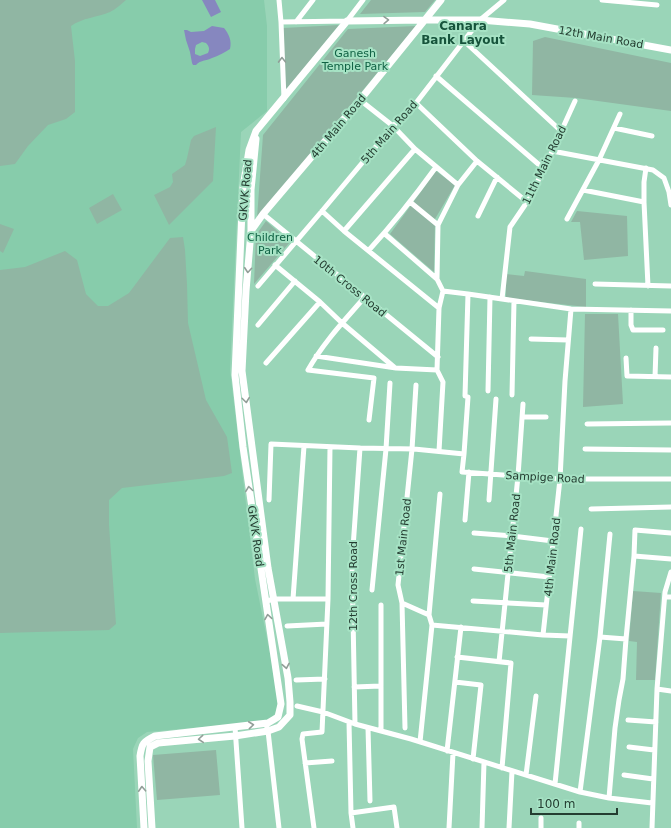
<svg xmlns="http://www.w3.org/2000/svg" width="671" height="828" viewBox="0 0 671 828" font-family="'DejaVu Sans',sans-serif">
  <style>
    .built { fill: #87ccab }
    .green { fill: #90b6a3 }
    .water { fill: #8687bf; fill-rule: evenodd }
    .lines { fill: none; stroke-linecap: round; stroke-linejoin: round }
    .street { stroke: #fff; stroke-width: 5 }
    .secondary { stroke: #fff; stroke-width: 7 }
    .oneway { stroke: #929e98 }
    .labels { text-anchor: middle; stroke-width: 4; stroke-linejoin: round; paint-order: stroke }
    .street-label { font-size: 11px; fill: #243d31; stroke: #a6e2c4 }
    .park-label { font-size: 11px; fill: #106244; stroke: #a6e2c4 }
    .neighbourhood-label { font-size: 12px; font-weight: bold; fill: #16533b; stroke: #a6e2c4 }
  </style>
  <rect width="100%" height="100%" fill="#9ad5b8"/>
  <path class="built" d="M 0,0 L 264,0 L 267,26 L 267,111 L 241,132 L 230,370 L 255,579 L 279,698 L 276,712 L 269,721 L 147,732 L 138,738 L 133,749 L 137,828 L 0,828 Z"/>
  <path class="green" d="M 0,0 L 126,0 C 121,4 116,9 110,12 C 98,17 82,18 71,26 L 75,61 L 75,112 L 66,119 L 48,125 L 28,146 L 15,164 L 0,166 Z
    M 371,0 L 435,0 L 425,12 L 360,14 Z
    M 339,25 L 288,88 L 284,89 L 283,28 Z
    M 416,26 L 257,218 L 263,135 L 348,29 Z
    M 545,37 L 671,63 L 671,111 L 576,98 L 532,95 L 533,41 Z
    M 216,127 L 213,181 L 169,225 L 154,195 L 170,187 L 173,182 L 172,174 L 185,165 L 187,158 L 191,140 L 194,136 Z
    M 436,171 L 455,185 L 435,219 L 434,272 L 390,234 Z
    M 113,194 L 122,210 L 97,224 L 89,208 Z
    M 577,211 L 627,216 L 628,256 L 584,260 L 580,222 L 571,222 Z
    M 266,221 L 290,242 L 254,284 L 256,235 Z
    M 0,224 L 14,229 L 3,253 L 0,251 Z
    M 183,237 L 185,250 L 187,284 L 188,323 L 206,400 L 227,437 L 232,473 L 224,476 L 122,488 L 109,500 L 109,525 L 116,624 L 109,630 L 0,633 L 0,270 L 25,267 L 65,251 L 77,260 L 86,294 L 98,306 L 108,306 L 129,293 L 170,238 Z
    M 525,271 L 586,279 L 586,307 L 506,298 L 506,274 L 524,276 Z
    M 585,314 L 618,314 L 623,404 L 583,407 Z
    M 633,591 L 661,593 L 655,680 L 636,680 L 637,642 L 629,641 Z
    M 216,750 L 220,795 L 157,800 L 153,755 Z"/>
  <path class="water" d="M 202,0 L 215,0 L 221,12 L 211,17 Z
    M 212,26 L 224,28 C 229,34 232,41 230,49 C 225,52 218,56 212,58 C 206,61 200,60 196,65 L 193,65 L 192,63 L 190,52 L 186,40 L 184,30 L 187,30 L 191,32 L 204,31 ZM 202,42 L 206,43 C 209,46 210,49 208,53 L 200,56 L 195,54 L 195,49 L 196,45 Z"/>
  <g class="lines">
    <path class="street" d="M 279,0 L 281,22 L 284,99
      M 602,0 L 657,5
      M 281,22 L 347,21 L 363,0
      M 296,22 L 313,0
      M 464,41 L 561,131
      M 436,76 L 544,169
      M 360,100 L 393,126 L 415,149 L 458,185
      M 416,103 L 477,161 L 527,202
      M 614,128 L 652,136
      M 552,151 L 653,170 L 664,178 L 669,192 L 671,205
      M 646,168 L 644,182 L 644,202 L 648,286
      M 583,190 L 644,202
      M 410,202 L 438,225
      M 322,211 L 344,231 L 439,308
      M 263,214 L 438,357
      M 478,216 L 497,177
      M 567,219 L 599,160 L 620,114
      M 344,231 L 415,149
      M 385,234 L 437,279
      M 369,250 C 393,224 415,196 436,167
      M 275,265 L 320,302 L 342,323 L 394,367
      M 595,284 L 671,286
      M 258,286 L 322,211 L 393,126 L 416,103 L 480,20 L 504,0
      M 443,291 L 468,294 L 571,309 L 671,311
      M 364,298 C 344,321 323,343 308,370 L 374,378 L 369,420
      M 502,299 L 510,227 L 527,202 L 544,169 L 575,101
      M 631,310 L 631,325 L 633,330 L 663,330
      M 258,325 L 295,281
      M 531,339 L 568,340
      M 316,356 L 396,368 L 437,370 L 443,382 L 439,451
      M 626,358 L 627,376 L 671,377
      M 266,363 L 320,302
      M 437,370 L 439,308 L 443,291 L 437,279 L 438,225 L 458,185 L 477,161
      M 655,377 L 656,348
      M 416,385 L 412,449 L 398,585 L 402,603 L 429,615 L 432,625 L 420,742
      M 488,391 L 490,297
      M 512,395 L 514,301
      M 465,396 L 468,294
      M 522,417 L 546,417
      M 587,424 L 671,423
      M 585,449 L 671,450
      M 464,454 L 468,397
      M 269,500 L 271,444 L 360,448 L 414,449 L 464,454 L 462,472 L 560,479 L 671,479
      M 489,500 L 496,399
      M 591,509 L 671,507
      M 465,520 L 469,472
      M 474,533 L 512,536 L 553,541
      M 634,556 L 635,530 L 671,533
      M 474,569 L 549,577
      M 372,590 L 386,449 L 390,383
      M 665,597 L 671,597
      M 293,599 L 304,446
      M 266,601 L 275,599 L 328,599
      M 473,601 L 546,605
      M 402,603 L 405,728
      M 381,605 L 381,731
      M 429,615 L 440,494
      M 432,625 L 543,635 L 570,636
      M 287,626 L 327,624
      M 543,635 L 560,479 L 565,381 L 571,309
      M 600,637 L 626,639
      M 457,657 L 511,663 L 502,768
      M 499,662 L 518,476 L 523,404
      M 296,680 L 325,679
      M 455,682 L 481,685 L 473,759
      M 354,687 L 381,686
      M 657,689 L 671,691
      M 297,706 L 323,712 L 355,724 L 411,739 L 580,792 L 609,798 L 652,803
      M 628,720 L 656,722
      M 349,722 L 351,813 L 353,828
      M 266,724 L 268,731 L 279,828
      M 355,724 L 352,562 L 360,448
      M 235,727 L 242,828
      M 368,728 L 370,801
      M 629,747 L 654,750
      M 447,751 L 461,627
      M 305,763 L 332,761
      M 526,775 L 536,696
      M 624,775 L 653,779
      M 555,784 L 581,529
      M 580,792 L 600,637 L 610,534
      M 609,798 L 615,728 L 619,700 L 623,679 L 626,639 L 634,556 L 671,559
      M 351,813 L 394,807 L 397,828
      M 579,823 L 579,828
      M 314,828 L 302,739 L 303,734 L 322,732 L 328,599 L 330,447
      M 449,828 L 453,753
      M 482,828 L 484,762
      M 509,828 L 512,771
      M 541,828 L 541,818
      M 652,828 L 657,689 L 665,592 L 671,572"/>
    <path class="secondary" d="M 251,231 L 263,214 L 360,100 L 441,0
      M 144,828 L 140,756 C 142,743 143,742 155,736 L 268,723 L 278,717 L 281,704 L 243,447 L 235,375 L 243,187 L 249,150 L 256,131 L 347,21 L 425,20 L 480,20 L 530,24 L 671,50
      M 152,828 L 148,761 L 150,747 L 158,743 L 235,736 L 268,731 L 279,727 L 290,715 L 290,702 L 288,678 L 268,568 L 242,371 L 246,291 L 251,231 L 251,190 L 256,139"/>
  </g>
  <defs><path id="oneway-chevron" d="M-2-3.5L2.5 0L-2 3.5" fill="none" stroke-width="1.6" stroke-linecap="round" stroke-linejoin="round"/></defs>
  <g class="oneway">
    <use href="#oneway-chevron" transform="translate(386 20) rotate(-1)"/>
    <use href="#oneway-chevron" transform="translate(282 60) rotate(-91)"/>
    <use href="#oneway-chevron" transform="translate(248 270) rotate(95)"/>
    <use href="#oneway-chevron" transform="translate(246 400) rotate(83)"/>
    <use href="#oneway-chevron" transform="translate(249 489) rotate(-98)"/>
    <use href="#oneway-chevron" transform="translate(268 617) rotate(-99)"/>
    <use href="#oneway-chevron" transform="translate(286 666) rotate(80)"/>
    <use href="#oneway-chevron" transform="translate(251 725) rotate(-6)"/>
    <use href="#oneway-chevron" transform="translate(201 739) rotate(175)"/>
    <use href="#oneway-chevron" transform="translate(142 789) rotate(-93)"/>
  </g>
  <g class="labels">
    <g class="street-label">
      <text transform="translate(601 37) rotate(10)" y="4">12th Main Road</text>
      <text transform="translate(338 126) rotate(-50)" y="4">4th Main Road</text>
      <text transform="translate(389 132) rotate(-49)" y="4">5th Main Road</text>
      <text transform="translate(544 165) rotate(-64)" y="4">11th Main Road</text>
      <text transform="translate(245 190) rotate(-85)" y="4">GKVK Road</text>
      <text transform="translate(350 286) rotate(39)" y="4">10th Cross Road</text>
      <text transform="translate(545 477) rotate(3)" y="4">Sampige Road</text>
      <text transform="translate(512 533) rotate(-84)" y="4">5th Main Road</text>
      <text transform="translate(256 536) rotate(82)" y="4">GKVK Road</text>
      <text transform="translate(403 537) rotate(-84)" y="4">1st Main Road</text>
      <text transform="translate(552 557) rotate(-84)" y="4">4th Main Road</text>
      <text transform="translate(353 586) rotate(-90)" y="4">12th Cross Road</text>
    </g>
    <g class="park-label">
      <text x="355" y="57">Ganesh<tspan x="355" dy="13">Temple Park</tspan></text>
      <text x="270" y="241">Children<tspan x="270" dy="13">Park</tspan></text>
    </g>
    <g class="neighbourhood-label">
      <text x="463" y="30">Canara<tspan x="463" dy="14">Bank Layout</tspan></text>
    </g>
  </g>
  <path d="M531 808v6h86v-6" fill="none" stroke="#243d31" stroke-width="2"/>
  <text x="537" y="808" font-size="12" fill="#243d31" stroke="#a6e2c4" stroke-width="3" paint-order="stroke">100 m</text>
</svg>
